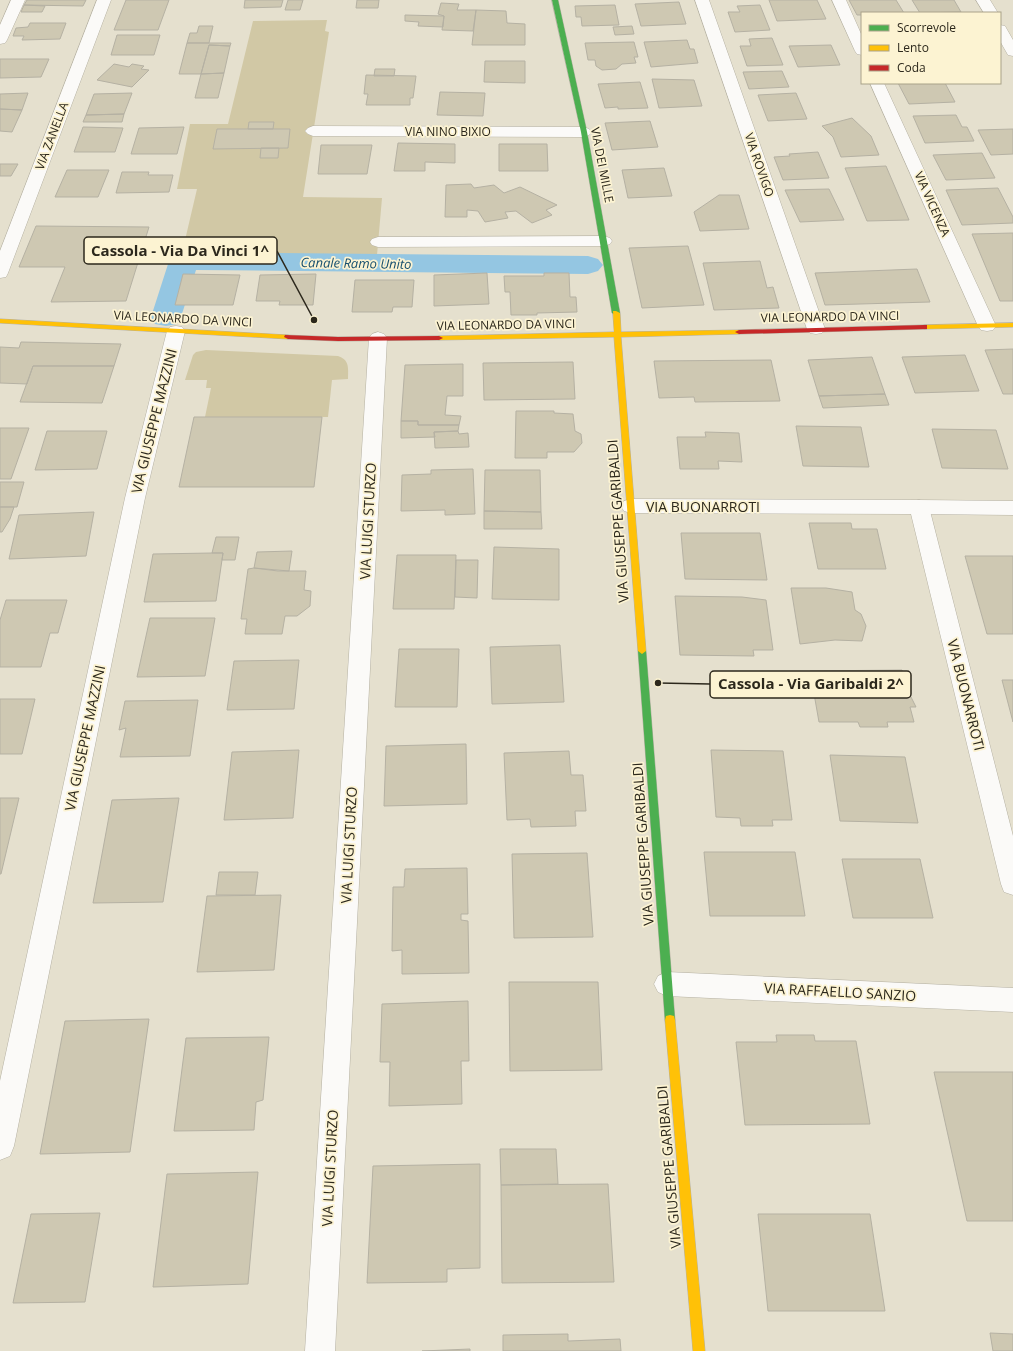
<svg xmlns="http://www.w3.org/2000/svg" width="1013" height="1351" viewBox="0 0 1013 1351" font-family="'Open Sans',sans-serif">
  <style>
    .green { fill: #d1c8a5 }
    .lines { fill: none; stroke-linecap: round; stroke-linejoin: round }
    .canal { fill: #94c6e2; fill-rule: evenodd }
    .building { fill: #cec8b2; stroke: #b5b1a3 }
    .lane-casing { stroke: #b5b1a3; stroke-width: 1 }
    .street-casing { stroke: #b5b1a3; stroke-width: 1 }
    .fast-casing { stroke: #b5b1a3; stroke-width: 1 }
    .slow-casing { stroke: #b5b1a3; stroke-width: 1 }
    .jam-casing { stroke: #b5b1a3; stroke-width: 1 }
    .lane { fill: #fbfaf8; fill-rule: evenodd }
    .street { fill: #fbfaf8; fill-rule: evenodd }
    .fast { fill: #4caf50; fill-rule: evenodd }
    .slow { fill: #ffc107; fill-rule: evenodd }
    .jam { fill: #c62828; fill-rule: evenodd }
    .labels { text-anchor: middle; stroke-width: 3.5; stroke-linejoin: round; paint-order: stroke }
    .far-street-label { font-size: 12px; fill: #2c281c; stroke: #fcf3d2 }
    .far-water-label { font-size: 13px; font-style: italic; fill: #154e6e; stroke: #fcf3d2 }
    .street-label { font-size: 14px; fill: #2c281c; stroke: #fcf3d2 }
    .leader { fill: none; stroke: #2c281c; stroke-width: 1.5 }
    .callout-dot { fill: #2c281c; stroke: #fcf3d2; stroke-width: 1.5 }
    .callout { fill: #fcf3d2; stroke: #2c281c; stroke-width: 1.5 }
    .callout-label { font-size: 15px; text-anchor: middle; font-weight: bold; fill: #2c281c }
  </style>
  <rect width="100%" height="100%" fill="#e5e0ce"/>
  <path class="green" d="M 327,20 L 325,31 L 329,32 L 303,197 L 382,198 L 377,255 L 182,253 L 197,189 L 177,189 L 190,124 L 228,124 L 253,21 Z
    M 206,350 L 338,356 C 350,360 348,368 348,379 L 332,380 L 328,417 L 205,417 L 211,388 L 206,388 L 207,380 L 185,380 L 193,355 L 196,352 Z"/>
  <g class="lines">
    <path class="canal" d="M 184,252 L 588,256 L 598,259 L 603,265 L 598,271 L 588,274 L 196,270 L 181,317 L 177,324 L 166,326 L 155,324 L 151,317 L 169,261 L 174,255 Z"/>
  </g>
  <path class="building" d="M 27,0 L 86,0 L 83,6 L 24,5 Z
    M 126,0 L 169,0 L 158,30 L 114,30 Z
    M 245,0 L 283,0 L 281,7 L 244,8 Z
    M 288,0 L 303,0 L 300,10 L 285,10 Z
    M 357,0 L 379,0 L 378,8 L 356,8 Z
    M 769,0 L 817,0 L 826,19 L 777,21 Z
    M 849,0 L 896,0 L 904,13 L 862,13 L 862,15 L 857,15 Z
    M 912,0 L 954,0 L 961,12 L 920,13 Z
    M 679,2 L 686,24 L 641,26 L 635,4 Z
    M 441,3 L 459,4 L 457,10 L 476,10 L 473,31 L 442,30 L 444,16 L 438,14 Z
    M 24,5 L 45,6 L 42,12 L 21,12 Z
    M 615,5 L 619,25 L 582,26 L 581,17 L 576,17 L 575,6 Z
    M 760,5 L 770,30 L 735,32 L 728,12 L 740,12 L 737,6 Z
    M 476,10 L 506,11 L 507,23 L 525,24 L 525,45 L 472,45 Z
    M 405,15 L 444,16 L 443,27 L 418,26 L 419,22 L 405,21 Z
    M 30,23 L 66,23 L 60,39 L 22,40 L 24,36 L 13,36 L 16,28 L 28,27 Z
    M 199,26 L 213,26 L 209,43 L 187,43 L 190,33 L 197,33 Z
    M 632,26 L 634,34 L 615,35 L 613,27 Z
    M 117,35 L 160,35 L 154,55 L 111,55 Z
    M 772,38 L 783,65 L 747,66 L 740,46 L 751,46 L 749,39 Z
    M 687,40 L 690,49 L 694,49 L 698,63 L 651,67 L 644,42 Z
    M 634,42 L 638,57 L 634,57 L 636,63 L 622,64 L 616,69 L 602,70 L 596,66 L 595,60 L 588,60 L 585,43 Z
    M 187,43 L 231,43 L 230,46 L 209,45 L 201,74 L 179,74 Z
    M 209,45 L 230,46 L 224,73 L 201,74 Z
    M 831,45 L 840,65 L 798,67 L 789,46 Z
    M 0,59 L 49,59 L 41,77 L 0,78 Z
    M 485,61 L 525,61 L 525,83 L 484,82 Z
    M 114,64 L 129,67 L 132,64 L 144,66 L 141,69 L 149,70 L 132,87 L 97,80 Z
    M 375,69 L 395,69 L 394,76 L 374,76 Z
    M 782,71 L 789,87 L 749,89 L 743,72 Z
    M 224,73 L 218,98 L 195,98 L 201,74 Z
    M 366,75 L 416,76 L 413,98 L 410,98 L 410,105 L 366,105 L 368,94 L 364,94 Z
    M 652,79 L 694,80 L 702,106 L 659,108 Z
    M 640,82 L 648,108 L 618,109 L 618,107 L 605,108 L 598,84 Z
    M 898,83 L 945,83 L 955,102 L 909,104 Z
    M 440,92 L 485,93 L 483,116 L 437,115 Z
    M 28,93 L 22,110 L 0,109 L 0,94 Z
    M 132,93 L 124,114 L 86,115 L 94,94 Z
    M 796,93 L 807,119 L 768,121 L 758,95 Z
    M 0,109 L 22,110 L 12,132 L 0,131 Z
    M 124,114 L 122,122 L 83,122 L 86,115 Z
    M 956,115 L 962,127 L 967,127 L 974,141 L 925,143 L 913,116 Z
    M 852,118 L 871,136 L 879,155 L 841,157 L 833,137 L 822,126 Z
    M 650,121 L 658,147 L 612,150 L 605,123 Z
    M 249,122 L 274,122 L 273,129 L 248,129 Z
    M 83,127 L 123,128 L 115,152 L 74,152 Z
    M 184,127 L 177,154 L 131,154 L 139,128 Z
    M 217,129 L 290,129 L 288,148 L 213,149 Z
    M 1013,129 L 1013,154 L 991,155 L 978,130 Z
    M 398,143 L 455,144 L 455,163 L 425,162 L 425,171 L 394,171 Z
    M 499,144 L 547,144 L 548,171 L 499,171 Z
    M 321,145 L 372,145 L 367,174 L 318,174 Z
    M 261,148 L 279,148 L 278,158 L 260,158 Z
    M 818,152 L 829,178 L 783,180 L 774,157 L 790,156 L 789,154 Z
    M 982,153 L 995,178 L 946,180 L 933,155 Z
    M 0,164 L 18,164 L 11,176 L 0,176 Z
    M 886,166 L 909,220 L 867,221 L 845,168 Z
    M 664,168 L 672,196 L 628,198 L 622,170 Z
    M 67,170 L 109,170 L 98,197 L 55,197 Z
    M 122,172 L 149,172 L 148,175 L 173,175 L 169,192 L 116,193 Z
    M 471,184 L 474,188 L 494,185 L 504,193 L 520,187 L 557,205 L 546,210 L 552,215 L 532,223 L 516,211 L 505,212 L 508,218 L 485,222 L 478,211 L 467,210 L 467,217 L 445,217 L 446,185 Z
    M 998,188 L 1013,217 L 1013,223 L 962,225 L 946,190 Z
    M 829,189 L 844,220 L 800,222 L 785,190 Z
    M 719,195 L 739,195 L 749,229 L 700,231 L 694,212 Z
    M 36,226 L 149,227 L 126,301 L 51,302 L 65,267 L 19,267 Z
    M 1013,233 L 1013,301 L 1000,301 L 972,234 Z
    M 688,246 L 704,305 L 642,308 L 629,248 Z
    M 760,261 L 767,288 L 773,287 L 779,308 L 714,310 L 703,263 Z
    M 917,269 L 930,302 L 825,305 L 815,273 Z
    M 487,273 L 489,304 L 434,306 L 434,275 Z
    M 544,273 L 569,273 L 570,297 L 576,297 L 577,312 L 537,313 L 537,315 L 511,315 L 510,292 L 505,292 L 504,276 L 544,276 Z
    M 183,274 L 240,275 L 233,305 L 175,305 Z
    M 316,274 L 313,305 L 279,305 L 280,301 L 256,301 L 260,275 Z
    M 355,280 L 414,280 L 412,307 L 393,307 L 392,312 L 352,312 Z
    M 21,342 L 121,344 L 114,366 L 33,366 L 27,384 L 0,383 L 0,347 L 19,348 Z
    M 1013,349 L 1013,394 L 1003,394 L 985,350 Z
    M 965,355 L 979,391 L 915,393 L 902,357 Z
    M 872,357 L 885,394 L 819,396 L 808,360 Z
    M 771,360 L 780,401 L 695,402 L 694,397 L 659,398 L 654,361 Z
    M 573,362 L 575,399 L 484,400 L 483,363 Z
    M 463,364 L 463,396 L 447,396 L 445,415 L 461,416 L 459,425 L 418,425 L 418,421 L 401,421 L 405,365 Z
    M 33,366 L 114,366 L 102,403 L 20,402 Z
    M 885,394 L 889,405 L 823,408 L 819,396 Z
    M 516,411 L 554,411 L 554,413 L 573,414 L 575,431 L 581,434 L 582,443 L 574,452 L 547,452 L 547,458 L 515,458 Z
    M 194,417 L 322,417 L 314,487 L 179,487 Z
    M 401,421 L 418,421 L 418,425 L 459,425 L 458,431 L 434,432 L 435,437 L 401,438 Z
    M 796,426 L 861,427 L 869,467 L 803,466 Z
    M 0,428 L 29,428 L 11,479 L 0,479 Z
    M 932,429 L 996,430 L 1008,469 L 942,468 Z
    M 47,431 L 107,431 L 97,469 L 35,470 Z
    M 458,431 L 459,434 L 468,433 L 469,447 L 435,448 L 434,432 Z
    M 705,432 L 739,433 L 742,462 L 718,461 L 719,469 L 680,469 L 677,437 L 706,437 Z
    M 473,469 L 475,514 L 445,515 L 445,510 L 401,511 L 402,475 L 431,474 L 431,470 Z
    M 485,470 L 540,470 L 541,512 L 484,511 Z
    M 0,482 L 24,482 L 17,507 L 0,507 Z
    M 0,507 L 14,507 L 10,519 L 2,532 L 0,532 Z
    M 484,511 L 541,512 L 542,529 L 484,529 Z
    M 94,512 L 86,556 L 9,559 L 19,515 Z
    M 809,523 L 851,523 L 852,529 L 877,529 L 886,569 L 818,569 Z
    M 681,533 L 760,533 L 767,580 L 685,579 Z
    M 216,537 L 239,537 L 235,560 L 222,560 L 223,553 L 212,553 Z
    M 494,547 L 559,549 L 559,600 L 492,599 Z
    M 292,551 L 289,571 L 254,568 L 257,552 Z
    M 212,553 L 223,553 L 216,601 L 144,602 L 153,554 Z
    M 397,555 L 456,555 L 454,609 L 393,609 Z
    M 965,556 L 1013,556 L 1013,634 L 987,634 Z
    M 456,560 L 478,560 L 477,598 L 455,597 Z
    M 254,568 L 278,571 L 306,571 L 304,590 L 311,591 L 310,606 L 297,616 L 285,616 L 282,634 L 245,634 L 247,619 L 241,619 L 248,569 Z
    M 791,588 L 826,588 L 852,592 L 855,610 L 861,614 L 866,626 L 862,641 L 835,640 L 800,644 Z
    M 675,596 L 742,597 L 766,600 L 773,650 L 753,650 L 754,656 L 680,655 Z
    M 6,600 L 67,600 L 58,633 L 50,633 L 41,667 L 0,667 L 0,620 Z
    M 150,618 L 215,618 L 205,676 L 137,677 Z
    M 560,645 L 564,702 L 492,704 L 490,647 Z
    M 399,649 L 459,649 L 457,707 L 395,707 Z
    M 299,660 L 294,709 L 227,710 L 234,661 Z
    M 902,670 L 906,687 L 916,707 L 910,707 L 914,722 L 887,722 L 888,727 L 860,727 L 858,722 L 819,722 L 810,671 Z
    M 1002,680 L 1013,680 L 1013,722 Z
    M 0,699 L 35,699 L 22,754 L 0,754 Z
    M 198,700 L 190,756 L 120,757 L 126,728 L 119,730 L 125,701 Z
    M 466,744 L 467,804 L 384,806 L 386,746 Z
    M 299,750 L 293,818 L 224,820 L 232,752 Z
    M 711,750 L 783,751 L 792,820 L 772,820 L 773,826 L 741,826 L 740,818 L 716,817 Z
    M 569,751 L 571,775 L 583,775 L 586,811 L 575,811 L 576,826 L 531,827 L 530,819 L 507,820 L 504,753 Z
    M 830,755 L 905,757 L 918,823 L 840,821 Z
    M 0,798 L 19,798 L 1,874 L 0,874 Z
    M 179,798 L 163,902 L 93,903 L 112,800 Z
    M 704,852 L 795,852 L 805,916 L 710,916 Z
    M 587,853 L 593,937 L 514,938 L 512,854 Z
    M 842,859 L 920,859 L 933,918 L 853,918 Z
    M 467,868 L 468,914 L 461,914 L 461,920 L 468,921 L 469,973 L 402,974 L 402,950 L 392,951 L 393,887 L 404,887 L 405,869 Z
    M 219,872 L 258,872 L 255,895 L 216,895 Z
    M 281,895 L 274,970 L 197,972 L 207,896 Z
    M 509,982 L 598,982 L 602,1070 L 510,1071 Z
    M 468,1001 L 469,1061 L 461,1061 L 462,1104 L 389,1106 L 390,1062 L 380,1062 L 382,1004 Z
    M 149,1019 L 130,1152 L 40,1154 L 65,1021 Z
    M 776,1035 L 814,1035 L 815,1041 L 856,1041 L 870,1124 L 745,1125 L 736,1042 L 777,1042 Z
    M 269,1037 L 263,1100 L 256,1102 L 254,1130 L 174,1131 L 186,1038 Z
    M 934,1072 L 1013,1072 L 1013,1221 L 967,1221 Z
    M 500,1149 L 556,1149 L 558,1184 L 501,1185 Z
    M 480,1164 L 480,1268 L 447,1269 L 447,1282 L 367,1283 L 373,1166 Z
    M 258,1172 L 248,1284 L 153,1287 L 167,1174 Z
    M 608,1184 L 614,1282 L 502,1283 L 501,1185 Z
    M 100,1213 L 85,1302 L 13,1303 L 31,1214 Z
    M 758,1214 L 870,1214 L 885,1311 L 768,1311 Z
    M 990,1333 L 1013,1334 L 1013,1351 L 993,1351 Z
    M 568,1334 L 568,1341 L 620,1339 L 621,1351 L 503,1351 L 503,1335 Z
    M 470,1349 L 470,1351 L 422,1351 Z"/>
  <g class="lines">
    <g class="lane-casing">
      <path id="lane" d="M 919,500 L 1013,501 L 1013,515 L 919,514 L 912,512 L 909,507 L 912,502 Z"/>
    </g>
    <g class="street-casing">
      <path id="street" d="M 11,0 L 25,0 L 7,40 L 5,43 L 0,44 L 0,25 Z
        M 97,0 L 111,0 L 8,273 L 6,277 L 0,278 L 0,251 Z
        M 695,0 L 709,0 L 825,329 L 822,333 L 816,334 L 810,333 L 807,329 Z
        M 832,0 L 846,0 L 862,36 L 862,55 L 857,54 L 855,51 Z
        M 976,0 L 990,0 L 998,13 L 984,13 Z
        M 1000,25 L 1005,26 L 1013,40 L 1013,56 L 1008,55 L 1000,41 Z
        M 870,83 L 884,83 L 996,326 L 993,330 L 987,331 L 981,330 L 978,326 Z
        M 313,126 L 584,127 L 589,129 L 592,132 L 589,135 L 584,137 L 313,136 L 308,134 L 305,131 L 308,128 Z
        M 604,236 L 610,238 L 612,241 L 610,244 L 604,246 L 378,247 L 372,245 L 370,242 L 372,239 L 378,237 Z
        M 176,326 L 182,327 L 185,331 L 145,498 L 14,1146 L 10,1156 L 0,1160 L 0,1081 L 125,498 L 167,331 L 170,327 Z
        M 378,332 L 384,334 L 387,338 L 335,1351 L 305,1351 L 369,338 L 372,334 Z
        M 631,499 L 919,500 L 926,502 L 929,507 L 1013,836 L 1013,895 L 1004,892 L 1001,884 L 911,514 L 631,513 L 624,511 L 621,506 L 624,501 Z
        M 667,972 L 1013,988 L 1013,1012 L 667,996 L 658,992 L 654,984 L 658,976 Z"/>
    </g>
    <g class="fast-casing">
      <path id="fast" d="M 552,0 L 558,0 L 587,132 L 620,313 L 616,315 L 612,313 L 581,132 Z
        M 642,648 L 646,651 L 675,1020 L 674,1024 L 670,1025 L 666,1024 L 665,1020 L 638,651 Z"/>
    </g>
    <g class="slow-casing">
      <path id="slow" d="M 613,311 L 616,311 L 620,313 L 621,332 L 739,330 L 743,332 L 739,334 L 621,337 L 646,651 L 642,654 L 638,651 L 614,337 L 439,340 L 435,338 L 439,336 L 614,332 Z
        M 0,319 L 288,335 L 292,337 L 288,339 L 0,323 Z
        M 1013,323 L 1013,327 L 924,329 L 920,327 L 924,325 Z
        M 670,1015 L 674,1016 L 675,1020 L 705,1351 L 693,1351 L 665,1020 L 666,1016 Z"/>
    </g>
    <g class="jam-casing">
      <path id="jam" d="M 924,325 L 927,325 L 927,329 L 739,334 L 735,332 L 739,330 Z
        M 285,335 L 338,337 L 439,336 L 443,338 L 439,340 L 338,341 L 288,339 L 284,337 Z"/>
    </g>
    <use href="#lane" class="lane"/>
    <use href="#street" class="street"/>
    <use href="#fast" class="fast"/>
    <use href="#slow" class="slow"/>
    <use href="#jam" class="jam"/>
  </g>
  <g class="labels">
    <g class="far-street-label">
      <text x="448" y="136">VIA NINO BIXIO</text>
      <text transform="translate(52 136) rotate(-69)" y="4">VIA ZANELLA</text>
      <text transform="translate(602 165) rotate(79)" y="4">VIA DEI MILLE</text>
      <text transform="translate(759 165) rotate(71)" y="4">VIA ROVIGO</text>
      <text transform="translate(932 204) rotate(66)" y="4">VIA VICENZA</text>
      <text transform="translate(830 317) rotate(-1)" y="4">VIA LEONARDO DA VINCI</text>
      <text transform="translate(183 319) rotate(3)" y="4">VIA LEONARDO DA VINCI</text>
      <text transform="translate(506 325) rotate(-1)" y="4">VIA LEONARDO DA VINCI</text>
    </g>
    <g class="far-water-label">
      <text transform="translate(356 263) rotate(1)" y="5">Canale Ramo Unito</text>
    </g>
    <g class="street-label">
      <text transform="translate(154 421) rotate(-76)" y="5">VIA GIUSEPPE MAZZINI</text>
      <text x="703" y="512">VIA BUONARROTI</text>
      <text transform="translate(368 521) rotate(-87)" y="5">VIA LUIGI STURZO</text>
      <text transform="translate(618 521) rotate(-94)" y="5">VIA GIUSEPPE GARIBALDI</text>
      <text transform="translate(966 695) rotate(76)" y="5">VIA BUONARROTI</text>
      <text transform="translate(85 738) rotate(-78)" y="5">VIA GIUSEPPE MAZZINI</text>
      <text transform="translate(643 844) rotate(-94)" y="5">VIA GIUSEPPE GARIBALDI</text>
      <text transform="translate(349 845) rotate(-87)" y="5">VIA LUIGI STURZO</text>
      <text transform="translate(840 992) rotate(3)" y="5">VIA RAFFAELLO SANZIO</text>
      <text transform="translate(669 1167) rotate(-95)" y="5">VIA GIUSEPPE GARIBALDI</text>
      <text transform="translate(330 1168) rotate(-87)" y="5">VIA LUIGI STURZO</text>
    </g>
  </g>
  <path class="leader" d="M314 320L277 251M658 683L710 684"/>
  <g class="callout-dot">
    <circle cx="314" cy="320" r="4"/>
    <circle cx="658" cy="683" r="4"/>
  </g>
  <g class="callout">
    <rect x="84" y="237" width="193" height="27" rx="4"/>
    <rect x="710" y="671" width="201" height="27" rx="4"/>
  </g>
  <g class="callout-label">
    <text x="180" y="256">Cassola - Via Da Vinci 1^</text>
    <text x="811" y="689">Cassola - Via Garibaldi 2^</text>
  </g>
  <rect x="861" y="12" width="140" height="72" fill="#fcf3d2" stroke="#a9a289"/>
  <rect x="869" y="25" width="20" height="6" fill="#4caf50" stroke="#a9a289"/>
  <text x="897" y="32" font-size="12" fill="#2c281c">Scorrevole</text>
  <rect x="869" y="45" width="20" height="6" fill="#ffc107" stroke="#a9a289"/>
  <text x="897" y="52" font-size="12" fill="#2c281c">Lento</text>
  <rect x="869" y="65" width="20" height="6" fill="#c62828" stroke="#a9a289"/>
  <text x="897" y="72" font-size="12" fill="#2c281c">Coda</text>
</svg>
